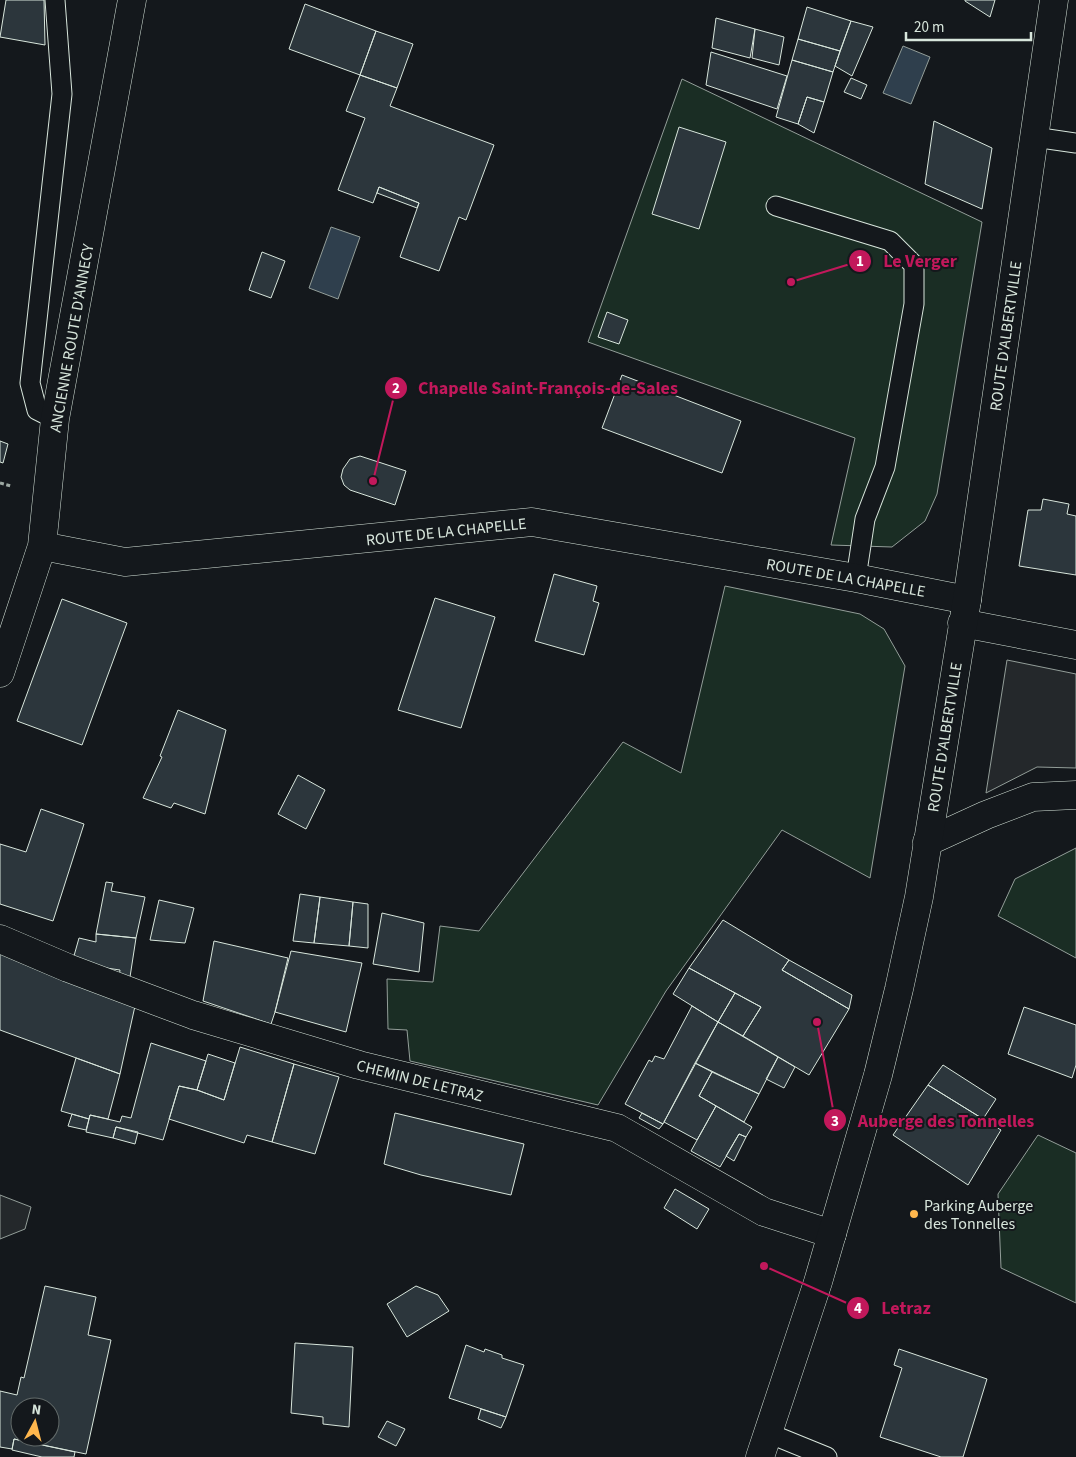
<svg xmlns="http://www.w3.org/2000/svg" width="1076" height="1457" viewBox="0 0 1076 1457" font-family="'Source Sans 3',sans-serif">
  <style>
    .green { fill: #1a2d24; stroke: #939e99 }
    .parking { fill: #24282b; stroke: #939e99 }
    .water { fill: #2f3f4d; stroke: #939e99 }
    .building { fill: #2c363c; stroke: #d8e6dc; fill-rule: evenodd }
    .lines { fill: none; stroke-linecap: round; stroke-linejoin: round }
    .lane-casing { stroke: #d8e6dc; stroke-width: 21 }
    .street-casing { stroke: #d8e6dc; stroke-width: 29 }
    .primary-casing { stroke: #d8e6dc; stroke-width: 29 }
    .path { stroke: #9da8a2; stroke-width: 3; stroke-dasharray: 4 2.5; stroke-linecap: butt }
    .lane { stroke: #14181c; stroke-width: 19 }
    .street { stroke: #14181c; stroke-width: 28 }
    .primary { stroke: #14181c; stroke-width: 28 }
    .poi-dot { fill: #ffb74d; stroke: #14181c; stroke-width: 2 }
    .labels { text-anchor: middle; stroke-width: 4; stroke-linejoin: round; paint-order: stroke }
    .street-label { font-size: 16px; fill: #d8e6dc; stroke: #14181c }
    .poi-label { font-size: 16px; fill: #d8e6dc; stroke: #14181c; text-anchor: start }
    .leader { fill: none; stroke: #c2185b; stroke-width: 2 }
    .callout-dot { fill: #c2185b; stroke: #14181c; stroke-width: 2 }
    .mark-label { font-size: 15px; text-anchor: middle; font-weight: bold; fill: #fff }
    .callout-label { font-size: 18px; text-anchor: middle; font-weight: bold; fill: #c2185b; stroke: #14181c; stroke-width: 4; stroke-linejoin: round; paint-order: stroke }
  </style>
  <rect width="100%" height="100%" fill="#14181c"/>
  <path class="green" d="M 682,79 L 982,222 L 937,494 L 925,521 L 892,547 L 831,545 L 855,438 L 588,342 Z
    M 725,586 L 860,614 L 884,629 L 905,666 L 870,878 L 782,830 L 666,991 L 598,1105 L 410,1061 L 407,1030 L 388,1029 L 387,979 L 433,982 L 440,926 L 479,931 L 623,742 L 681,773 Z
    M 1076,848 L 1076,958 L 998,916 L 1015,879 Z
    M 1038,1135 L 1076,1153 L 1076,1303 L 1001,1268 L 998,1194 Z"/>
  <path class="parking" d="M 1007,660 L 1076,674 L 1076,768 L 1037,767 L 986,793 Z
    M 0,1195 L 31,1207 L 25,1229 L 0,1239 Z"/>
  <path class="water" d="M 903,46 L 930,57 L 911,104 L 883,93 Z
    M 331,227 L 360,237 L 338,299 L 309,288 Z"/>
  <path class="building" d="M 6,0 L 44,0 L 45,45 L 0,37 Z
    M 965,0 L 995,0 L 990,17 L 965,1 Z
    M 305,4 L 376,31 L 360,75 L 289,49 Z
    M 807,7 L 851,21 L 840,51 L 798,39 Z
    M 716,18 L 755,29 L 750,58 L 712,48 Z
    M 851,21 L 873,27 L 852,76 L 835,66 Z
    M 755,29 L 784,37 L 779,65 L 752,58 Z
    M 376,31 L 413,44 L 397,88 L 360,75 Z
    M 798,39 L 840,51 L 833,72 L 792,60 Z
    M 711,52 L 787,76 L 777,109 L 706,85 Z
    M 792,60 L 833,72 L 824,102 L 807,97 L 798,124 L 776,117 Z
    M 360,75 L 397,88 L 390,106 L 494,145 L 466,220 L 459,217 L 439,271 L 400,257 L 419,203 L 379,187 L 373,203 L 338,190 L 365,118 L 346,111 Z
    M 851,78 L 867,85 L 861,99 L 844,92 Z
    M 807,97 L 824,102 L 814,133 L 798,124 Z
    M 934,121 L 992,148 L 982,209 L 925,184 Z
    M 679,127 L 726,142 L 699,229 L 652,214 Z
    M 379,187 L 419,203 L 417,208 L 377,193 Z
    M 262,252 L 285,261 L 271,298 L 249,290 Z
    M 607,312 L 628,320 L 619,344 L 598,337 Z
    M 622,375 L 741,421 L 722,473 L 602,428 Z
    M 0,441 L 8,444 L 3,463 L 0,462 Z
    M 360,456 L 406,471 L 395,505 L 350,490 L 344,485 L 341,477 L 343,469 L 350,459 Z
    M 1043,499 L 1069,504 L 1067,514 L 1076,516 L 1076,575 L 1019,566 L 1028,510 L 1041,510 Z
    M 554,574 L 597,586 L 593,601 L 599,603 L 584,655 L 535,641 Z
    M 435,598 L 495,617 L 461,728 L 398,710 Z
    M 62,599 L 127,623 L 82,745 L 17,721 Z
    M 178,710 L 226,730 L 205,814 L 174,803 L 171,808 L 143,798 L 162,757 L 160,756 Z
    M 298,775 L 325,790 L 306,829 L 278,814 Z
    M 41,809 L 84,824 L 53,921 L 0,904 L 0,844 L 26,852 Z
    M 106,882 L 113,883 L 111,891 L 145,897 L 136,938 L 96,934 Z
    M 300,894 L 320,897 L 314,943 L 293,941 Z
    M 320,897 L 353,902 L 349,946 L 314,943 Z
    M 159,900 L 194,908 L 185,943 L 150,940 Z
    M 353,902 L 368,904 L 368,948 L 349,946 Z
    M 382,913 L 424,923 L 419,972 L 373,964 Z
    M 723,920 L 789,960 L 782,970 L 849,1009 L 809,1075 L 743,1036 L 761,1007 L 689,968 Z
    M 96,934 L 136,938 L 130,977 L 119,977 L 120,970 L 72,963 L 79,938 L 96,942 Z
    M 214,941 L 288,958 L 275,1012 L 271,1024 L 203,1001 Z
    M 291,951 L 362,963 L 346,1032 L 275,1012 Z
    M 0,952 L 135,1006 L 120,1074 L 0,1030 Z
    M 789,960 L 852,995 L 849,1009 L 782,970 Z
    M 689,968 L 735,993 L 718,1022 L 673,994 Z
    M 735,993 L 761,1007 L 743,1036 L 718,1022 Z
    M 692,1006 L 718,1022 L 663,1124 L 625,1104 L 649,1060 L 652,1062 L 655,1056 L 664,1059 Z
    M 1024,1007 L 1076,1025 L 1076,1065 L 1072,1078 L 1008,1054 Z
    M 718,1022 L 778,1057 L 759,1094 L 695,1063 Z
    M 151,1043 L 206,1061 L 197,1090 L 179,1086 L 163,1140 L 116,1127 L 113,1138 L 86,1132 L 90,1115 L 120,1122 L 122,1116 L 131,1118 Z
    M 240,1047 L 294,1064 L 272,1142 L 247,1135 L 244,1143 L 169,1119 L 179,1086 L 197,1090 L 224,1100 Z
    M 208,1054 L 235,1063 L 224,1100 L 197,1090 Z
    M 778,1057 L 795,1067 L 784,1088 L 766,1079 Z
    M 76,1058 L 120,1074 L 108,1119 L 90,1115 L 89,1119 L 61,1111 Z
    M 695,1063 L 712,1072 L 699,1096 L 716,1106 L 697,1140 L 664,1122 Z
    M 294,1064 L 339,1077 L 315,1154 L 272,1142 Z
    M 943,1065 L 996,1099 L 983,1119 L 928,1085 Z
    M 712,1072 L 759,1094 L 744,1122 L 699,1096 Z
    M 928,1085 L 1001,1130 L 968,1185 L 893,1135 Z
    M 716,1106 L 752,1127 L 746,1137 L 739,1134 L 720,1167 L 691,1151 Z
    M 395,1113 L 524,1144 L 511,1195 L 421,1175 L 384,1164 Z
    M 642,1113 L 663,1124 L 659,1129 L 639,1118 Z
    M 72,1114 L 89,1119 L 86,1130 L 68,1126 Z
    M 116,1127 L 138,1132 L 135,1144 L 113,1138 Z
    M 739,1134 L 746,1137 L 734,1161 L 726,1156 Z
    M 675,1189 L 709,1209 L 697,1229 L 664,1208 Z
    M 45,1286 L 96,1297 L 88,1335 L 111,1340 L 86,1454 L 14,1439 L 12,1449 L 0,1447 L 0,1391 L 17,1395 L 21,1377 L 24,1378 ZM 20,1407 L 50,1407 L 50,1437 L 20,1437 Z
    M 416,1286 L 438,1295 L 449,1311 L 407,1337 L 387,1304 Z
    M 295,1343 L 353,1347 L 349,1427 L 323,1424 L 323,1417 L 291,1413 Z
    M 466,1345 L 484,1352 L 485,1349 L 502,1355 L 502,1358 L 524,1365 L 506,1417 L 449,1398 Z
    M 899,1349 L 987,1379 L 963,1457 L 941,1457 L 880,1437 L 902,1368 L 894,1365 Z
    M 481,1409 L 506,1417 L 501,1428 L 478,1419 Z
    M 387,1421 L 405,1429 L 396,1446 L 378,1437 Z
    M 14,1439 L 75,1452 L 74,1457 L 42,1457 L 12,1450 Z"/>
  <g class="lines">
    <g class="lane-casing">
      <path id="lane" d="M 55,0 L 62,94 L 30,383 L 37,410 L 55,419
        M 1034,137 L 1076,143
        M 776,206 L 890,241 L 914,265 L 914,304 L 885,467 L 865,519 L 856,578
        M 768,1433 L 827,1457"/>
    </g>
    <g class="street-casing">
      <path id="street" d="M 42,546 L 125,562 L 532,522 L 856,578 L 967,600
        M 962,623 L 1076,645
        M 0,673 L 42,546 L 55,419 L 132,0
        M 927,842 L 986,815 L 1033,797 L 1076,795
        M 0,939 L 68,968 L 193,1015 L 359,1065 L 617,1128 L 764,1212 L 832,1234"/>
    </g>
    <g class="primary-casing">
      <path id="primary" d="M 760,1457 L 818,1282 L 878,1075 L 899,989 L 919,897 L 967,600 L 1054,0"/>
    </g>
    <path class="path" d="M 0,483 L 11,486"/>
    <use href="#lane" class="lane"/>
    <use href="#street" class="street"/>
    <use href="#primary" class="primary"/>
  </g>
  <circle class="poi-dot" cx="914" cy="1214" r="5"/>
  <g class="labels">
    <g class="street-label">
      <text transform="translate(1005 336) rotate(-82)" y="6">ROUTE D'ALBERTVILLE</text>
      <text transform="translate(71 338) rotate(-80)" y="6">ANCIENNE ROUTE D'ANNECY</text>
      <text transform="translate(446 531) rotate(-6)" y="6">ROUTE DE LA CHAPELLE</text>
      <text transform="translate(846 577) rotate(10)" y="6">ROUTE DE LA CHAPELLE</text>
      <text transform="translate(944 737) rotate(-81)" y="6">ROUTE D'ALBERTVILLE</text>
      <text transform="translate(420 1080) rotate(14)" y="6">CHEMIN DE LETRAZ</text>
    </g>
    <g class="poi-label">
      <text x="924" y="1211">Parking Auberge<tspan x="924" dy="18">des Tonnelles</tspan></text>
    </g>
  </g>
  <path class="leader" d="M791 282L860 261M373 481L396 388M817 1022L835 1120M764 1266L858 1308"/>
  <g class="callout-dot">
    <circle cx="791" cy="282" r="5"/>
    <circle cx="373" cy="481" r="5"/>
    <circle cx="817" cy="1022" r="5"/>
    <circle cx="764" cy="1266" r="5"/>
    <circle cx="860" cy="261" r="12"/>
    <circle cx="396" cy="388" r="12"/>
    <circle cx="835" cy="1120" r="12"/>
    <circle cx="858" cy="1308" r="12"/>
  </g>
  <g class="mark-label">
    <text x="860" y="266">1</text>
    <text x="396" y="393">2</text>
    <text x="835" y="1126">3</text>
    <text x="858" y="1313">4</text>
  </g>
  <g class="callout-label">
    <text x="920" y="267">Le Verger</text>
    <text x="548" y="394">Chapelle Saint-François-de-Sales</text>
    <text x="946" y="1127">Auberge des Tonnelles</text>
    <text x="906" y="1314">Letraz</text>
  </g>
  <g transform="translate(35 1422) rotate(7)"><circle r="24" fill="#14181c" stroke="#626a69"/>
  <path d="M0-4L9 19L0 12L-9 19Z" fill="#ffb74d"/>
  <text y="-8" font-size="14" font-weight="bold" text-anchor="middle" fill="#d8e6dc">N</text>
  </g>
  <path d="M906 32v8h125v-8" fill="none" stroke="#d8e6dc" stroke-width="2.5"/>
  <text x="914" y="32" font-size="15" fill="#d8e6dc" stroke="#14181c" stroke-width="4" paint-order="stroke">20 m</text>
</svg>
